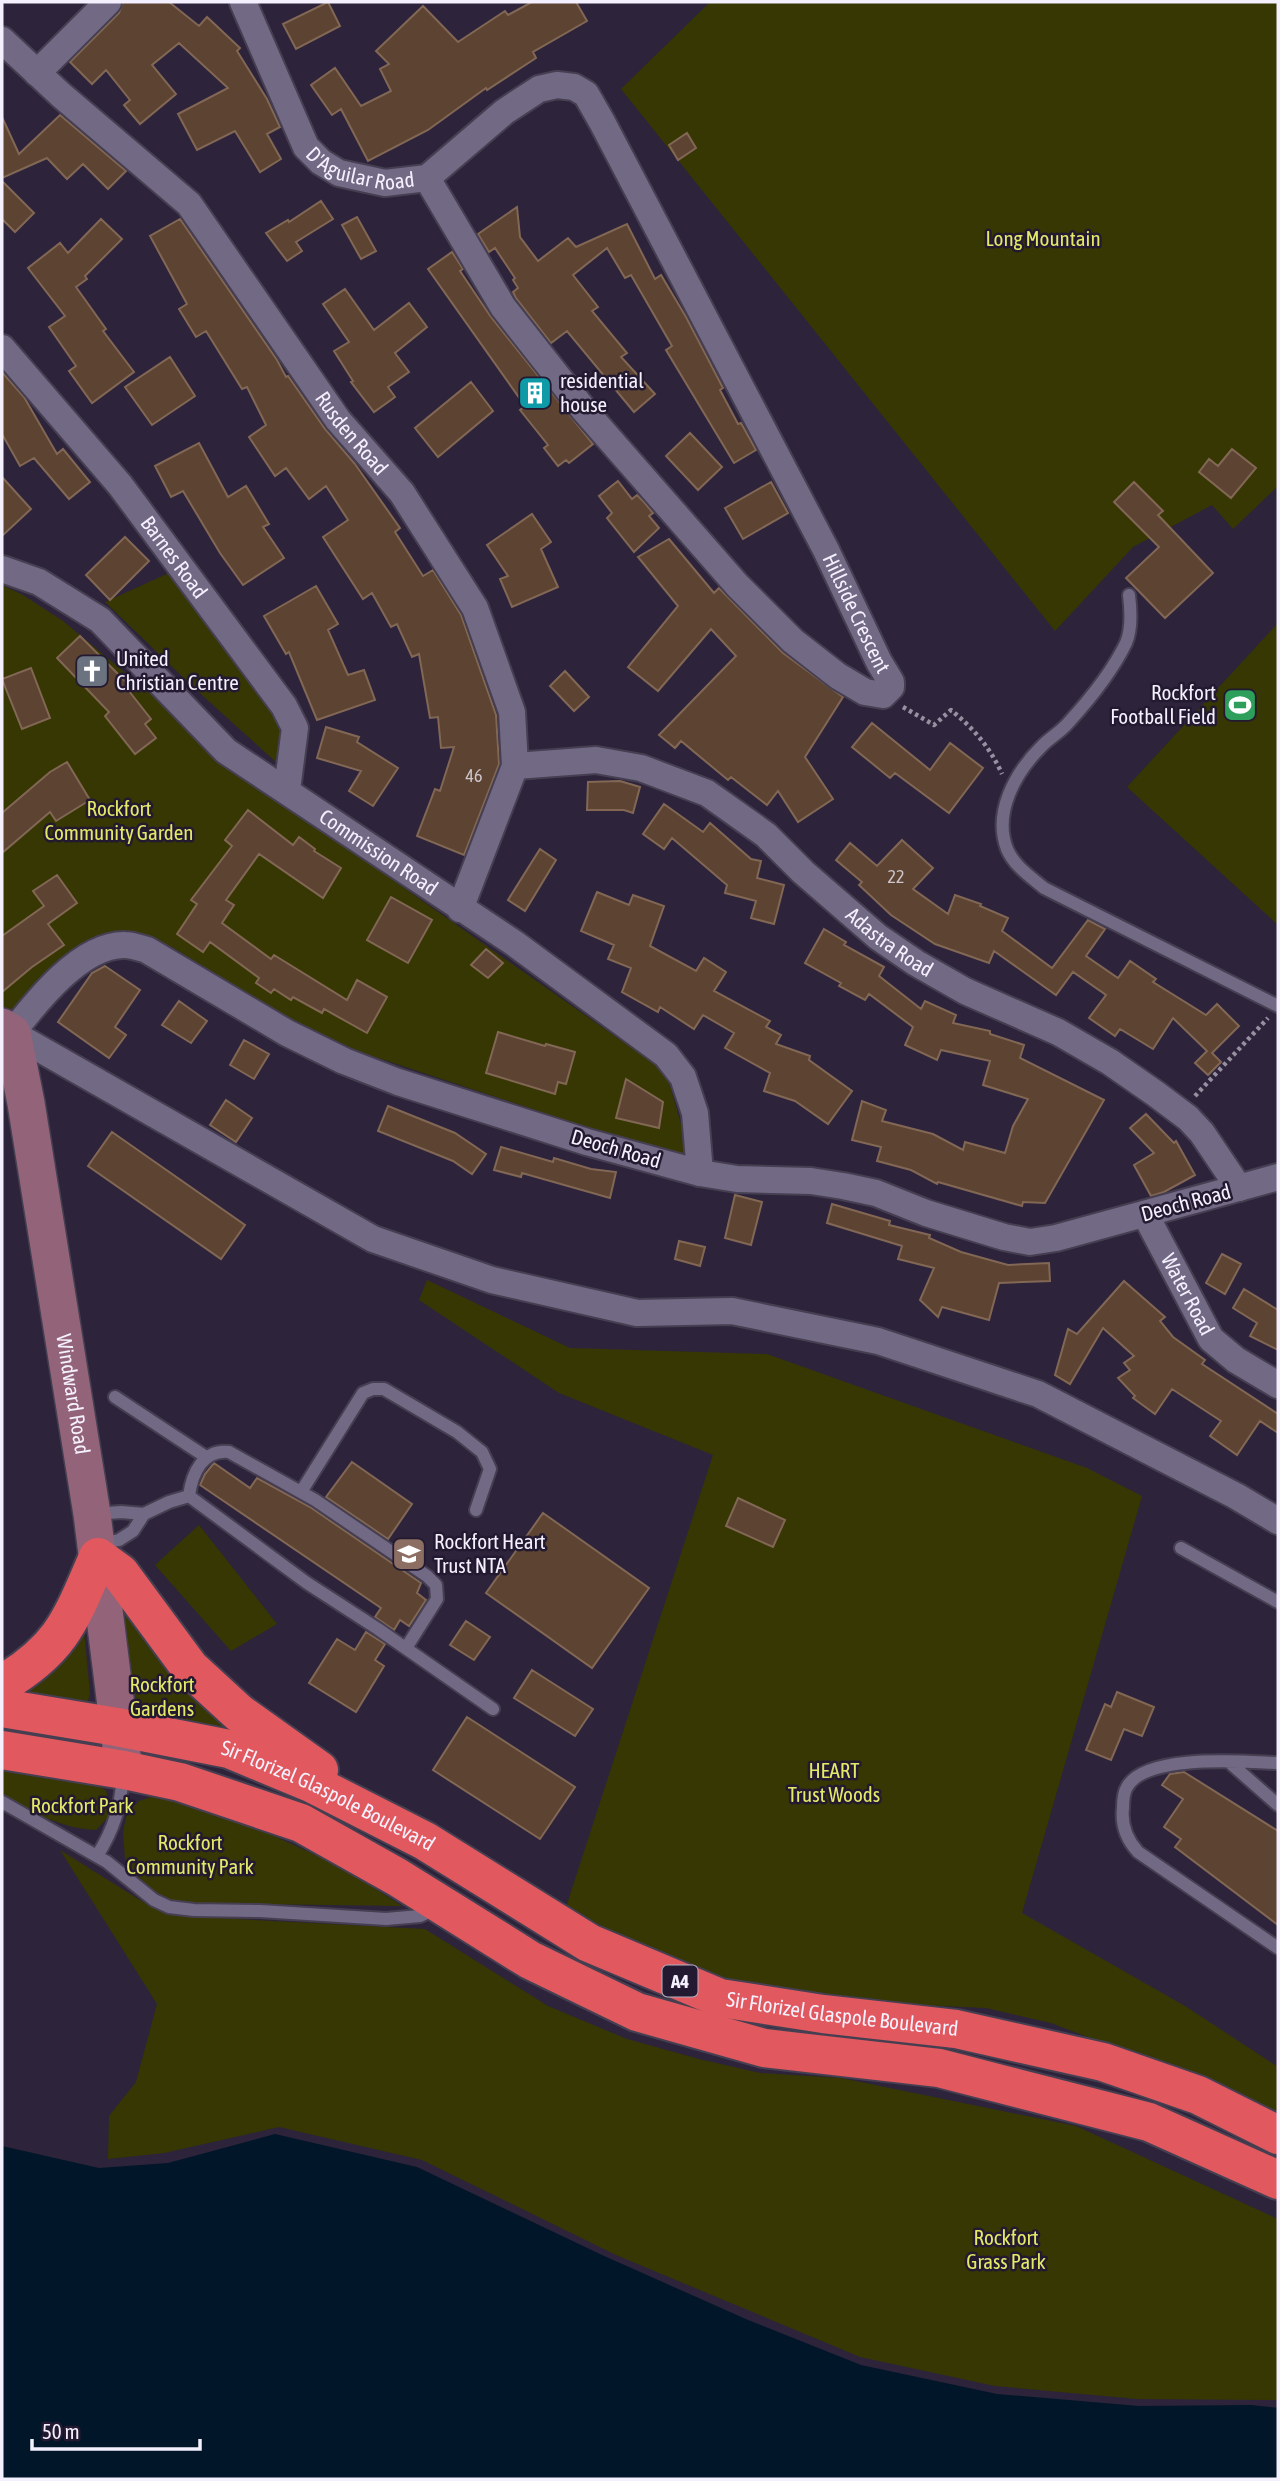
<svg xmlns="http://www.w3.org/2000/svg" width="1280" height="2481" viewBox="0 0 1280 2481" font-family="'Asap Condensed',sans-serif">
  <style>
    .green { fill: #363702 }
    .water { fill: #011629 }
    .building { fill: #5c4332; stroke: #826755; stroke-width: 2 }
    .lines { fill: none; stroke-linecap: round; stroke-linejoin: round }
    .lane-casing { stroke: #463f52; stroke-width: 16 }
    .street-casing { stroke: #463f52; stroke-width: 30 }
    .secondary-casing { stroke: #463f52; stroke-width: 40 }
    .highway-casing { stroke: #463f52; stroke-width: 42 }
    .path { stroke: #9690a1; stroke-width: 4.5; stroke-dasharray: 3.5 3.5; stroke-linecap: butt }
    .lane { stroke: #726985; stroke-width: 12 }
    .street { stroke: #726985; stroke-width: 26 }
    .secondary { stroke: #936479; stroke-width: 37 }
    .highway { stroke: #e1595e; stroke-width: 38 }
    .labels { text-anchor: middle; stroke-width: 5; stroke-linejoin: round; paint-order: stroke }
    .number-label { font-size: 18px; fill: #cec5ca }
    .shield { fill: #231a31; stroke: #b5b0c0; stroke-width: 2 }
    .shield-label { font-size: 19px; font-weight: bold; fill: #f4f0fd }
    .street-label { font-size: 21px; fill: #f4f0fd; stroke: #231a31 }
    .park-label { font-size: 21px; fill: #e4e968; stroke: #231a31 }
    .poi-label { font-size: 21px; fill: #f4f0fd; stroke: #231a31; text-anchor: start }
  </style>
  <rect width="100%" height="100%" fill="#2d243b"/>
  <path class="green" d="M 710,2 L 1278,2 L 1278,486 L 1233,529 L 1212,505 L 1133,547 L 1055,631 L 621,89 Z
    M 169,573 L 288,723 L 277,763 L 192,686 L 105,602 Z
    M 2,585 L 23,595 L 63,621 L 276,798 L 666,1072 L 692,1162 L 333,1043 L 244,992 L 172,947 L 156,941 L 126,939 L 2,1026 Z
    M 1278,623 L 1278,925 L 1127,787 Z
    M 427,1280 L 570,1348 L 767,1354 L 1087,1468 L 1142,1496 L 1022,1913 L 1185,2006 L 1278,2067 L 1278,2120 L 1145,2059 L 1051,2023 L 986,2008 L 833,2001 L 700,1978 L 566,1907 L 713,1455 L 559,1393 L 419,1300 Z
    M 199,1525 L 277,1624 L 231,1651 L 155,1565 Z
    M 112,1574 L 308,1773 L 138,1720 L 116,1614 Z
    M 82,1610 L 90,1693 L 86,1709 L 2,1701 Z
    M 2,1764 L 91,1783 L 106,1790 L 111,1814 L 96,1830 C 62,1829 32,1811 2,1797 Z
    M 163,1793 L 261,1830 L 342,1867 L 402,1906 L 180,1903 L 161,1897 L 142,1881 L 125,1859 L 123,1832 L 127,1813 L 139,1801 Z
    M 60,1850 L 148,1905 L 181,1916 L 425,1929 L 548,2006 L 627,2039 L 699,2059 L 760,2073 L 841,2078 L 1076,2126 L 1278,2219 L 1278,2400 L 1137,2399 L 995,2386 L 860,2357 L 616,2255 L 422,2160 L 279,2127 L 164,2153 L 108,2159 L 109,2116 L 136,2082 L 157,2004 Z"/>
  <path class="water" d="M 275,2134 L 417,2167 L 602,2255 L 748,2320 L 861,2365 L 997,2394 L 1139,2406 L 1251,2405 L 1278,2408 L 1278,2479 L 2,2479 L 2,2146 L 99,2168 L 168,2163 Z"/>
  <path class="building" d="M 123,2 L 169,2 L 199,26 L 207,17 L 240,48 L 237,51 L 267,99 L 280,127 L 267,134 L 281,159 L 260,172 L 235,131 L 197,150 L 178,114 L 228,88 L 179,43 L 152,65 L 176,94 L 140,124 L 124,105 L 130,100 L 106,70 L 92,84 L 70,62 L 119,13 Z
    M 328,2 L 340,26 L 296,49 L 283,24 Z
    M 532,2 L 576,2 L 587,21 L 533,52 L 536,58 L 487,90 L 486,88 L 428,130 L 368,161 L 341,109 L 332,115 L 311,85 L 335,68 L 361,106 L 391,91 L 380,69 L 389,64 L 376,51 L 423,6 L 458,42 L 505,11 L 508,15 Z
    M 60,115 L 126,171 L 108,189 L 83,164 L 67,179 L 47,158 L 2,178 L 2,117 L 19,154 Z
    M 687,133 L 696,148 L 678,160 L 669,145 Z
    M 2,181 L 34,213 L 15,232 L 2,219 Z
    M 321,201 L 333,219 L 296,242 L 302,251 L 287,261 L 266,233 L 288,220 L 289,222 Z
    M 517,207 L 520,237 L 538,261 L 568,238 L 576,247 L 627,224 L 655,279 L 661,275 L 686,317 L 723,388 L 720,390 L 738,424 L 741,423 L 756,450 L 734,463 L 666,350 L 672,346 L 631,275 L 625,278 L 607,248 L 573,275 L 598,307 L 592,311 L 627,353 L 621,357 L 655,394 L 634,412 L 567,331 L 551,343 L 516,298 L 513,292 L 518,288 L 513,280 L 515,278 L 495,248 L 489,252 L 478,234 Z
    M 357,217 L 376,251 L 361,259 L 342,225 Z
    M 101,219 L 122,239 L 85,276 L 87,279 L 76,287 L 106,329 L 103,331 L 134,372 L 92,403 L 69,371 L 76,366 L 49,327 L 65,316 L 28,268 L 60,243 L 68,253 Z
    M 180,219 L 277,360 L 286,377 L 288,376 L 325,429 L 355,464 L 400,528 L 395,532 L 423,576 L 433,570 L 461,615 L 496,715 L 499,764 L 464,855 L 417,836 L 435,789 L 440,791 L 454,747 L 441,748 L 438,717 L 430,718 L 419,654 L 412,657 L 397,624 L 391,627 L 372,593 L 363,599 L 323,537 L 348,520 L 326,486 L 309,499 L 286,468 L 275,476 L 249,437 L 266,425 L 247,387 L 242,389 L 206,331 L 196,337 L 179,309 L 187,304 L 150,236 Z
    M 452,252 L 463,269 L 460,271 L 491,317 L 593,444 L 569,463 L 566,460 L 558,466 L 544,448 L 548,445 L 520,410 L 525,406 L 428,269 Z
    M 345,289 L 374,330 L 409,303 L 427,327 L 395,353 L 409,372 L 388,387 L 395,397 L 374,412 L 351,382 L 353,381 L 334,351 L 349,342 L 323,304 Z
    M 170,357 L 195,396 L 152,425 L 125,387 Z
    M 2,372 L 24,397 L 57,454 L 63,449 L 90,482 L 69,499 L 34,458 L 20,466 L 2,434 Z
    M 471,382 L 493,411 L 438,457 L 415,428 Z
    M 690,433 L 722,467 L 698,490 L 666,456 Z
    M 199,443 L 228,497 L 246,486 L 269,524 L 263,527 L 284,558 L 243,585 L 220,553 L 183,491 L 171,497 L 155,466 Z
    M 1232,449 L 1256,468 L 1231,498 L 1199,472 L 1209,459 L 1218,466 Z
    M 2,477 L 31,509 L 2,536 Z
    M 618,481 L 632,499 L 637,495 L 644,502 L 653,513 L 649,516 L 659,528 L 634,552 L 607,518 L 612,513 L 599,496 Z
    M 771,482 L 788,513 L 743,539 L 725,508 Z
    M 1134,482 L 1163,511 L 1158,515 L 1213,573 L 1165,618 L 1126,578 L 1159,547 L 1114,502 Z
    M 532,514 L 551,542 L 541,549 L 558,587 L 512,607 L 500,579 L 508,576 L 487,545 Z
    M 125,537 L 149,561 L 110,600 L 86,575 Z
    M 669,539 L 714,593 L 719,588 L 783,653 L 843,697 L 805,757 L 833,799 L 798,822 L 778,791 L 767,805 L 731,777 L 728,780 L 681,741 L 675,748 L 659,735 L 736,656 L 711,629 L 658,691 L 628,667 L 678,606 L 638,557 Z
    M 316,586 L 338,624 L 328,630 L 348,675 L 364,670 L 375,700 L 317,720 L 289,652 L 286,654 L 264,616 Z
    M 80,636 L 127,683 L 125,686 L 151,719 L 145,724 L 156,738 L 135,754 L 105,716 L 109,712 L 57,658 Z
    M 31,668 L 50,718 L 22,729 L 2,679 Z
    M 565,671 L 589,697 L 574,711 L 550,686 Z
    M 872,723 L 930,770 L 950,743 L 983,768 L 949,813 L 895,773 L 890,778 L 852,747 Z
    M 326,727 L 359,737 L 357,742 L 398,768 L 373,806 L 349,791 L 361,771 L 317,758 Z
    M 67,762 L 90,800 L 56,821 L 50,812 L 2,853 L 2,813 L 50,772 Z
    M 620,781 L 640,787 L 633,813 L 624,810 L 587,810 L 588,782 Z
    M 664,804 L 703,832 L 710,823 L 751,859 L 761,861 L 757,878 L 784,885 L 774,924 L 751,918 L 756,901 L 725,893 L 727,885 L 672,838 L 664,849 L 643,834 Z
    M 248,810 L 293,845 L 299,837 L 315,849 L 314,851 L 341,868 L 323,898 L 259,854 L 226,900 L 234,905 L 222,923 L 271,959 L 274,955 L 347,1000 L 357,980 L 387,997 L 367,1033 L 324,1009 L 322,1013 L 293,997 L 291,1000 L 274,989 L 271,993 L 256,983 L 259,978 L 210,942 L 203,952 L 177,934 L 197,904 L 191,900 L 232,846 L 225,840 Z
    M 902,840 L 933,868 L 913,889 L 948,914 L 955,895 L 981,904 L 980,906 L 1008,918 L 1002,931 L 1052,968 L 1088,920 L 1105,929 L 1086,956 L 1118,978 L 1130,961 L 1156,979 L 1153,982 L 1206,1015 L 1217,1004 L 1239,1026 L 1212,1053 L 1221,1062 L 1208,1075 L 1195,1063 L 1207,1051 L 1173,1018 L 1153,1049 L 1120,1029 L 1115,1036 L 1089,1018 L 1106,995 L 1073,972 L 1056,995 L 994,951 L 989,963 L 935,944 L 891,915 L 859,885 L 862,882 L 836,860 L 850,843 L 877,866 Z
    M 540,849 L 556,860 L 525,911 L 508,900 Z
    M 57,875 L 77,903 L 48,924 L 64,945 L 32,967 L 2,992 L 2,936 L 44,906 L 33,891 Z
    M 597,892 L 629,905 L 633,895 L 664,906 L 650,946 L 696,971 L 704,958 L 726,972 L 714,991 L 770,1021 L 766,1027 L 781,1035 L 776,1044 L 810,1056 L 809,1060 L 852,1091 L 828,1124 L 795,1101 L 764,1091 L 770,1073 L 725,1048 L 734,1033 L 703,1015 L 694,1029 L 660,1007 L 658,1012 L 622,992 L 631,968 L 608,959 L 614,945 L 581,931 Z
    M 391,897 L 432,920 L 408,963 L 367,940 Z
    M 824,929 L 846,942 L 844,945 L 884,967 L 879,976 L 921,1009 L 925,1001 L 956,1015 L 953,1023 L 990,1031 L 990,1034 L 1024,1045 L 1020,1058 L 1104,1100 L 1045,1203 L 1023,1202 L 1022,1206 L 938,1182 L 937,1184 L 911,1170 L 877,1161 L 881,1147 L 852,1140 L 862,1101 L 886,1110 L 882,1121 L 933,1134 L 963,1150 L 965,1142 L 1005,1153 L 1013,1126 L 1028,1099 L 983,1085 L 990,1061 L 941,1050 L 937,1060 L 905,1045 L 913,1027 L 869,994 L 865,1000 L 839,986 L 841,983 L 805,963 Z
    M 486,949 L 503,963 L 488,978 L 471,965 Z
    M 105,966 L 140,990 L 115,1027 L 126,1035 L 109,1058 L 58,1022 L 92,973 Z
    M 179,1001 L 207,1021 L 191,1043 L 162,1025 Z
    M 498,1032 L 545,1046 L 546,1044 L 575,1052 L 566,1084 L 558,1082 L 555,1094 L 486,1073 Z
    M 244,1040 L 269,1054 L 254,1079 L 230,1065 Z
    M 626,1079 L 663,1102 L 659,1128 L 616,1118 Z
    M 226,1100 L 252,1118 L 236,1142 L 210,1125 Z
    M 388,1106 L 455,1133 L 486,1154 L 472,1174 L 453,1161 L 378,1131 Z
    M 1146,1114 L 1174,1143 L 1176,1141 L 1195,1175 L 1164,1192 L 1151,1196 L 1134,1165 L 1154,1153 L 1130,1128 Z
    M 112,1132 L 245,1225 L 221,1259 L 88,1166 Z
    M 501,1147 L 553,1162 L 554,1158 L 591,1169 L 616,1172 L 610,1198 L 522,1173 L 521,1177 L 494,1170 Z
    M 735,1195 L 762,1202 L 751,1245 L 725,1238 Z
    M 832,1204 L 890,1221 L 889,1225 L 930,1235 L 929,1238 L 961,1252 L 1008,1265 L 1049,1263 L 1050,1281 L 999,1283 L 989,1320 L 942,1307 L 938,1317 L 920,1300 L 934,1268 L 898,1259 L 902,1246 L 827,1223 Z
    M 679,1241 L 705,1247 L 700,1266 L 675,1259 Z
    M 1222,1254 L 1241,1264 L 1225,1294 L 1206,1283 Z
    M 1124,1281 L 1165,1317 L 1160,1321 L 1173,1337 L 1205,1360 L 1202,1364 L 1278,1414 L 1278,1433 L 1260,1421 L 1237,1455 L 1210,1436 L 1221,1421 L 1172,1389 L 1155,1414 L 1133,1398 L 1135,1396 L 1118,1378 L 1130,1370 L 1124,1363 L 1134,1356 L 1103,1328 L 1070,1384 L 1055,1375 L 1068,1329 L 1077,1334 Z
    M 1244,1289 L 1278,1310 L 1278,1350 L 1250,1336 L 1257,1323 L 1233,1308 Z
    M 352,1462 L 412,1504 L 388,1539 L 326,1497 Z
    M 214,1463 L 250,1488 L 257,1478 L 310,1507 L 421,1583 L 417,1593 L 426,1600 L 409,1626 L 400,1620 L 394,1630 L 375,1617 L 381,1608 L 200,1485 L 205,1474 Z
    M 738,1498 L 785,1520 L 773,1547 L 726,1526 Z
    M 543,1513 L 649,1588 L 592,1668 L 486,1593 Z
    M 466,1621 L 490,1637 L 474,1660 L 450,1645 Z
    M 366,1632 L 385,1644 L 375,1660 L 384,1666 L 356,1712 L 309,1683 L 337,1639 L 355,1650 Z
    M 532,1670 L 593,1709 L 575,1736 L 514,1698 Z
    M 1117,1692 L 1154,1707 L 1142,1736 L 1124,1729 L 1111,1760 L 1086,1750 L 1105,1704 L 1111,1707 Z
    M 467,1717 L 575,1787 L 540,1839 L 433,1770 Z
    M 1184,1772 L 1278,1831 L 1278,1925 L 1175,1847 L 1181,1839 L 1164,1827 L 1183,1799 L 1162,1785 L 1170,1774 Z"/>
  <g class="lines">
    <g class="lane-casing">
      <path id="lane" d="M 1129,595 C 1131,611 1132,629 1126,643 C 1112,672 1090,699 1069,722 C 1061,732 1049,738 1041,747 C 1015,773 993,813 1007,849 C 1014,866 1031,877 1044,888 L 1278,1006
        M 115,1397 L 206,1457
        M 301,1492 L 363,1393 L 373,1389 L 384,1389 L 457,1432 L 482,1452 L 490,1469 L 476,1510
        M 189,1496 C 192,1473 203,1449 229,1452 L 315,1500 L 427,1576 L 436,1585 L 437,1599 L 406,1648
        M 95,1514 L 121,1512 L 144,1514
        M 100,1544 L 119,1540 L 133,1531 L 144,1514 L 169,1502 L 189,1496 L 307,1583 L 378,1629 L 493,1709
        M 1181,1548 L 1278,1602
        M 1229,1762 L 1278,1805
        M 1278,1763 C 1245,1762 1146,1753 1127,1787 C 1124,1792 1123,1801 1123,1808 C 1121,1825 1127,1840 1138,1852 L 1278,1948
        M 2,1802 L 107,1862 L 154,1900 L 169,1907 L 194,1910 L 260,1911 L 386,1919 L 420,1916 L 437,1908
        M 97,1856 C 114,1829 121,1806 123,1774"/>
    </g>
    <g class="street-casing">
      <g id="street">
        <path id="s1" d="M 243,2 L 306,147 L 321,162 L 339,173 L 385,183 L 427,178 L 504,112 L 539,89 L 557,85 L 574,87 L 586,94 L 602,122 L 826,550 L 879,662 L 891,682 L 891,687 L 883,695 L 865,692 L 838,676 L 793,641 L 737,585 L 584,410 L 503,307 L 427,178"/>
        <path id="s2" d="M 2,40 L 61,95 L 189,204 L 338,420 L 402,493 L 475,608 L 512,712 L 515,766 L 460,909"/>
        <path d="M 37,73 L 108,2"/>
        <path id="s3" d="M 2,348 L 120,485 L 284,706 L 295,728 L 287,790"/>
        <path id="s4" d="M 2,569 L 39,582 L 100,620 L 226,751 L 514,943 L 666,1055 L 683,1077 L 695,1113 L 700,1173"/>
        <path id="s5" d="M 515,766 L 596,760 L 641,768 L 707,793 L 766,835 L 803,872 L 878,937 L 916,963 L 965,991 L 1058,1032 L 1110,1062 L 1156,1094 L 1188,1118 L 1202,1133 L 1239,1188"/>
        <path d="M 1278,1177 L 1056,1238 L 1030,1242 L 1004,1237 L 926,1213 L 876,1193 L 843,1186 L 811,1181 L 737,1179 L 700,1173 L 587,1142 L 398,1082 L 344,1061 L 287,1033 L 147,950 C 140,948 132,945 125,945 C 81,944 36,1002 12,1033 L 373,1239 L 492,1280 L 637,1313 L 732,1311 L 878,1341 L 1038,1394 L 1236,1496 L 1278,1521"/>
        <path id="s6" d="M 1145,1214 L 1211,1339 L 1236,1360 L 1278,1385"/>
      </g>
    </g>
    <g class="secondary-casing">
      <g id="secondary">
        <path id="s7" d="M 2,1027 L 12,1033 L 26,1103 L 92,1514 L 124,1770"/>
      </g>
    </g>
    <g class="highway-casing">
      <g id="highway">
        <path d="M 2,1684 C 63,1648 71,1619 98,1557 L 120,1573 L 190,1668 L 239,1713 L 319,1770"/>
        <path id="s8" d="M 2,1708 L 117,1727 L 229,1749 L 313,1784 L 425,1841 L 589,1943 L 720,1998 L 823,2014 L 956,2029 L 1103,2062 L 1198,2095 L 1278,2135"/>
        <path d="M 2,1750 L 124,1770 L 180,1782 L 301,1823 L 397,1877 L 530,1960 L 637,2012 L 764,2048 L 939,2068 L 1149,2122 L 1278,2180"/>
      </g>
    </g>
    <path class="path" d="M 903,707 L 934,725 L 951,710 C 973,728 990,747 1002,774
      M 1195,1096 L 1268,1018"/>
    <use href="#lane" class="lane"/>
    <use href="#street" class="street"/>
    <use href="#secondary" class="secondary"/>
    <use href="#highway" class="highway"/>
  </g>
  <defs>
    <g id="building-square" transform="scale(1.75)"><rect x="-9" y="-9" width="18" height="18" rx="4" fill="#0f9aa8" stroke="#231a31"/><path d="M-4-6H4V6H1V3H-1V6H-4ZM-2.5-4.3h1.7v1.8h-1.7ZM.8-4.3h1.7v1.8H.8ZM-2.5-1h1.7V.8h-1.7ZM.8-1h1.7V.8H.8Z" fill="#fff"/></g>
    <g id="church-square" transform="scale(1.75)"><rect x="-9" y="-9" width="18" height="18" rx="4" fill="#6b7280" stroke="#231a31"/><path d="M-1.2-6h2.4v3.5h3.3v2.4h-3.3V6h-2.4V-.1h-3.3v-2.4h3.3Z" fill="#fff"/></g>
    <g id="stadium-square" transform="scale(1.75)"><rect x="-9" y="-9" width="18" height="18" rx="4" fill="#2e9e5b" stroke="#231a31"/><path d="M0-5a6.5 5 0 1 0 0 10a6.5 5 0 1 0 0-10ZM-3.5-1.8h7v3.6h-7Z" fill="#fff"/></g>
    <g id="school-square" transform="scale(1.75)"><rect x="-9" y="-9" width="18" height="18" rx="4" fill="#8d6e63" stroke="#231a31"/><path d="M0-5L7-2L0 1L-7-2ZM-4 1L0 2.5L4 1V4Q0 6-4 4Z" fill="#fff"/></g>
  </defs>
  <g fill-rule="evenodd">
    <use href="#building-square" x="535" y="393"/>
    <use href="#church-square" x="92" y="671"/>
    <use href="#stadium-square" x="1240" y="705"/>
    <use href="#school-square" x="409" y="1554"/>
  </g>
  <g class="labels">
    <g class="number-label">
      <text x="474" y="782">46</text>
      <text x="896" y="883">22</text>
    </g>
    <rect class="shield" x="662.5" y="1965.5" width="35" height="31" rx="5"/>
    <g class="shield-label">
      <text x="680" y="1988">A4</text>
    </g>
    <g class="street-label">
      <text dy="7" stroke="none"><textPath href="#s1" startOffset="220">D'Aguilar Road</textPath></text>
      <text dy="7" stroke="none"><textPath href="#s2" startOffset="530">Rusden Road</textPath></text>
      <text dy="7" stroke="none"><textPath href="#s3" startOffset="271">Barnes Road</textPath></text>
      <text dy="7" stroke="none"><textPath href="#s1" startOffset="1068">Hillside Crescent</textPath></text>
      <text dy="7" stroke="none"><textPath href="#s4" startOffset="476">Commission Road</textPath></text>
      <text dy="7" stroke="none"><textPath href="#s5" startOffset="434">Adastra Road</textPath></text>
      <text transform="translate(616 1149) rotate(16)" y="7">Deoch Road</text>
      <text transform="translate(1186 1203) rotate(-15)" y="7">Deoch Road</text>
      <text dy="7" stroke="none"><textPath href="#s6" startOffset="91">Water Road</textPath></text>
      <text dy="7" stroke="none"><textPath href="#s7" startOffset="378">Windward Road</textPath></text>
      <text dy="7" stroke="none"><textPath href="#s8" startOffset="340">Sir Florizel Glaspole Boulevard</textPath></text>
      <text dy="7" stroke="none"><textPath href="#s8" startOffset="906">Sir Florizel Glaspole Boulevard</textPath></text>
    </g>
    <g class="park-label">
      <text x="1043" y="246">Long Mountain</text>
      <text x="119" y="816">Rockfort<tspan x="119" dy="24">Community Garden</tspan></text>
      <text x="162" y="1692">Rockfort<tspan x="162" dy="24">Gardens</tspan></text>
      <text x="834" y="1778">HEART<tspan x="834" dy="24">Trust Woods</tspan></text>
      <text x="82" y="1813">Rockfort Park</text>
      <text x="190" y="1850">Rockfort<tspan x="190" dy="24">Community Park</tspan></text>
      <text x="1006" y="2245">Rockfort<tspan x="1006" dy="24">Grass Park</tspan></text>
    </g>
    <g class="poi-label">
      <text x="560" y="388">residential<tspan x="560" dy="24">house</tspan></text>
      <text x="116" y="666">United<tspan x="116" dy="24">Christian Centre</tspan></text>
      <text x="1216" y="700" text-anchor="end">Rockfort<tspan x="1216" dy="24">Football Field</tspan></text>
      <text x="434" y="1549">Rockfort Heart<tspan x="434" dy="24">Trust NTA</tspan></text>
    </g>
  </g>
  <rect width="1280" height="2481" fill="none" stroke="#f4f0fd" stroke-width="7"/>
  <path d="M32 2439v10h168v-10" fill="none" stroke="#f4f0fd" stroke-width="3.5"/>
  <text x="42" y="2439" font-size="21" fill="#f4f0fd" stroke="#231a31" stroke-width="5" paint-order="stroke">50 m</text>
</svg>
